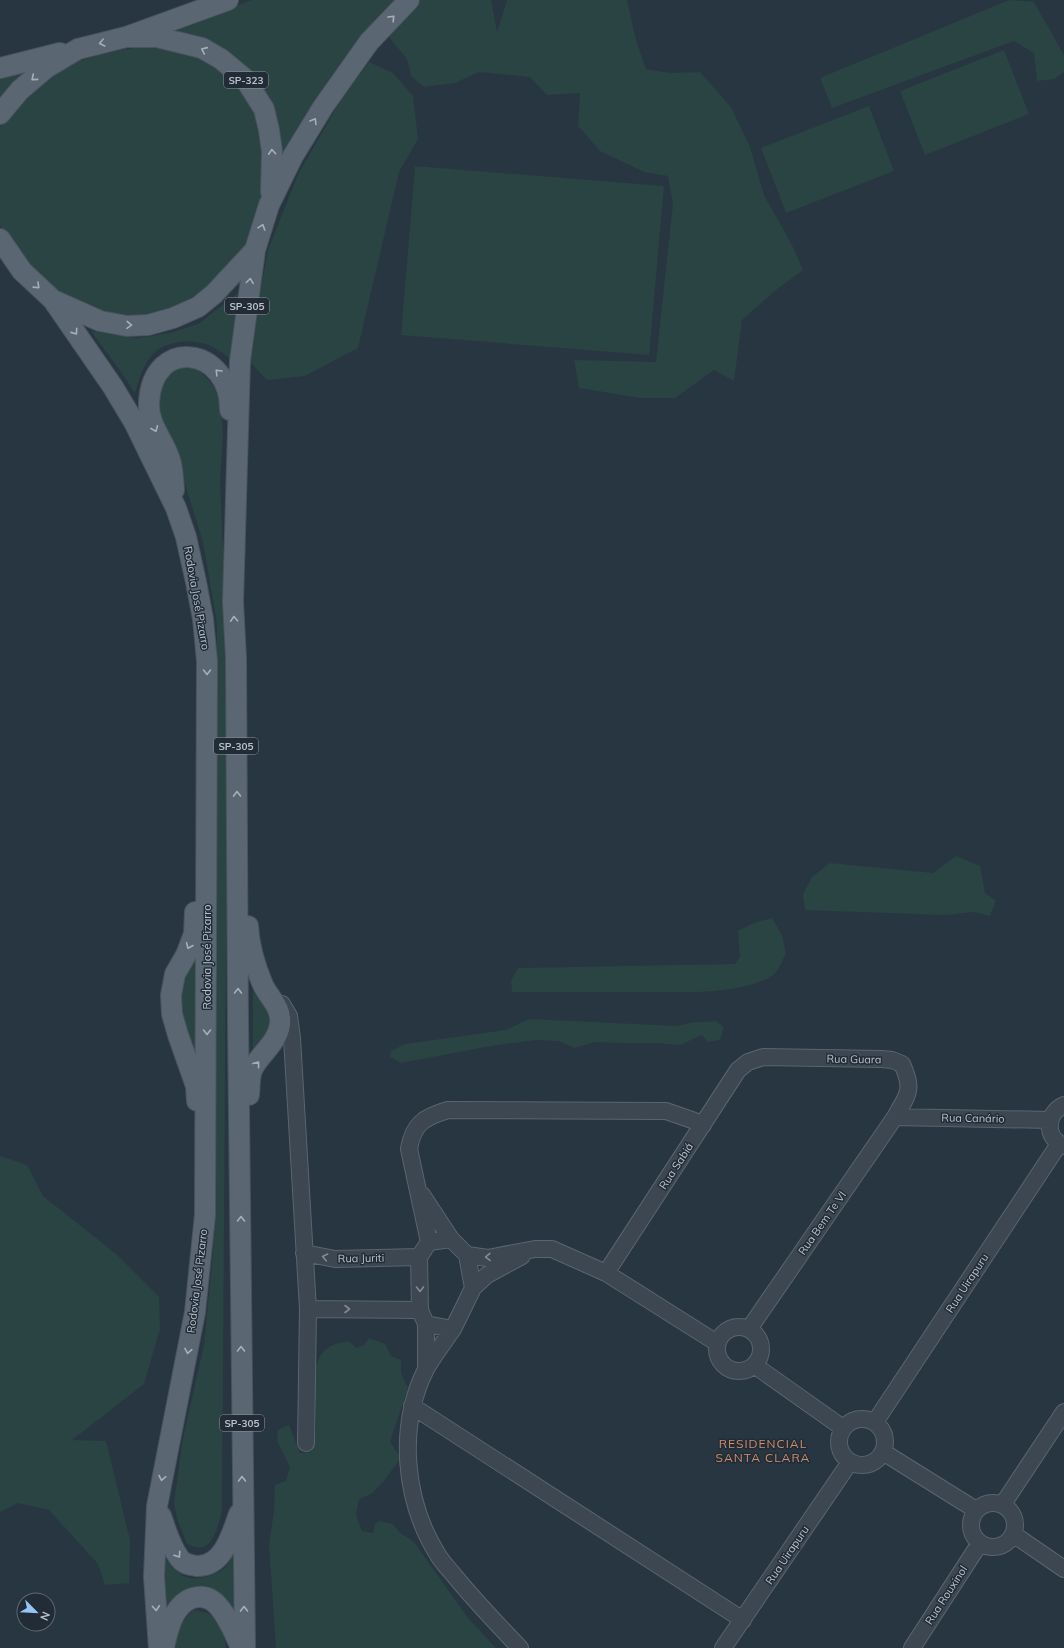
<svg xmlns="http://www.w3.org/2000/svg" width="1064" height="1648" viewBox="0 0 1064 1648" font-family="Mulish,sans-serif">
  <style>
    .green { fill: #2a4343 }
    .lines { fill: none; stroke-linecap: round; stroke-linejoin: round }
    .minor-casing { stroke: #5a656f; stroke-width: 18 }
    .major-casing { stroke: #49535e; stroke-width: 22 }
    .minor { stroke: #3c4752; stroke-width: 16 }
    .major { stroke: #5a6772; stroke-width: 20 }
    .oneway { stroke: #a6b0ba }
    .oneway2 { stroke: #818b95 }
    .labels { text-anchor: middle; stroke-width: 3; stroke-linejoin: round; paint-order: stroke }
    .shield { fill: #212c37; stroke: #8b959f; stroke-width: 1 }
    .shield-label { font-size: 10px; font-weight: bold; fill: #b9c2cc }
    .street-label { font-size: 11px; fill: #b9c2cc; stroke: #212c37 }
    .neighbourhood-label { font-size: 12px; letter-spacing: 1px; fill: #d38f6d; stroke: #212c37 }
  </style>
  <rect width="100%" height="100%" fill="#283642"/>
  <path class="green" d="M 252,0 L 394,0 L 384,10 L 340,66 L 303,119 L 277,171 L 255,81 L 164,33 Z
    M 418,0 L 491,0 L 497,32 L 507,0 L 627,0 L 636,40 L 646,69 L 670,73 L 700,72 L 731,107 L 750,147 L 764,195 L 792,245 L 803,270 L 776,290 L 742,320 L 734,381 L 714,370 L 675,398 L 641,398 L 579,388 L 574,360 L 656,362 L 673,203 L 668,176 L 644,172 L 600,151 L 578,126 L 580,93 L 547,95 L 530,77 L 479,72 L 455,83 L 424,87 L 411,76 L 407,59 L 389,37 L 398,22 Z
    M 1009,0 L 1034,2 L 1064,55 L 1064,72 L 1054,79 L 1037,81 L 1034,53 L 1014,41 L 832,108 L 820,78 Z
    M 138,47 L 167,47 L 196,54 L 239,83 L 255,105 L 266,151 L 263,201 L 248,247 L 209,288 L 178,308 L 143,317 L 104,315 L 74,303 L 42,279 L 11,246 L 0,225 L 0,128 L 3,119 L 24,93 L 69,64 L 102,54 Z
    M 1004,50 L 1029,114 L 925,155 L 900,91 Z
    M 369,62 L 393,73 L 413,96 L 418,139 L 399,172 L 358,348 L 305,376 L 267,380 L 251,363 L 257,310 L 268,250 L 299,172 L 341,100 Z
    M 33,69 L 0,102 L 0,77 Z
    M 869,106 L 894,171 L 786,213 L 761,148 Z
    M 415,166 L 664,186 L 649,355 L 401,335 Z
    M 238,293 L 232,360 C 224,354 215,347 206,344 C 189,339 166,341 153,354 C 143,365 139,379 135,393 L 123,375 L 91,331 L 138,338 L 170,333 L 198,324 Z
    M 181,366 L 191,366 L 200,371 L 213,385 L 221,404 L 223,434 L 220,483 L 228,657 L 222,1511 C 217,1530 212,1557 187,1544 L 177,1519 L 174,1503 L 182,1443 L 204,1345 L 213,1253 L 217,624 L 203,542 L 182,475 L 160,417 L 160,396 L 164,379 L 172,371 Z
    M 956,856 L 980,866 L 985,893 L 996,901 L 990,916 L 974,912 L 944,915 L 805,910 L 803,894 L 812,877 L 830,863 L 933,873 Z
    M 772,918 L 782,935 L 786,953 C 783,959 780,968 775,973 C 761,987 719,991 699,992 L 512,992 L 511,980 L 518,968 L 735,964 L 740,957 L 738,931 L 754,923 Z
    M 197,960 L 197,1057 L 188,1036 L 178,998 L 189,967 Z
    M 253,992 C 262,1001 279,1017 272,1030 C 268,1038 259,1046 253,1052 Z
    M 529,1019 L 677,1026 L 690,1023 L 716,1021 L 724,1027 L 720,1040 L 708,1042 L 702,1035 L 680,1045 L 658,1043 L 625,1043 L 595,1042 L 574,1048 L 559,1041 L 536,1040 L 496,1045 L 401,1063 L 390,1057 L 391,1051 L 405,1044 L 506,1030 Z
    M 0,1156 L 27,1165 L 43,1196 L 115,1253 L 159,1297 L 160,1329 L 144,1384 L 72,1440 L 106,1441 L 130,1540 L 129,1583 L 105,1585 L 98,1564 L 49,1510 L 18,1503 L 0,1512 Z
    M 369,1338 L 385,1344 L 391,1356 L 401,1360 L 401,1373 L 408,1388 L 390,1442 L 401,1458 L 383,1482 L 371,1494 L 359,1499 L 356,1515 L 362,1531 L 373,1533 L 375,1524 L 379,1521 L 393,1524 L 399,1532 L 414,1542 L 468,1618 L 496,1648 L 276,1648 L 269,1544 L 274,1511 L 275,1485 L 286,1481 L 290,1467 L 277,1441 L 278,1430 L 289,1425 L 300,1453 L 311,1452 C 315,1441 317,1431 316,1419 C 316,1389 304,1342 350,1342 L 356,1348 L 364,1345 Z
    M 162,1552 C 167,1562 175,1573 186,1577 C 196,1581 217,1575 225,1568 C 228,1564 231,1559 234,1554 L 235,1619 L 209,1589 L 192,1586 L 178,1596 L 163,1630 Z
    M 194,1610 C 198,1611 203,1611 207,1613 C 220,1619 226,1635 226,1648 L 175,1648 C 177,1632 181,1620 194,1610 Z"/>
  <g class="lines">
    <g class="minor-casing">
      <path id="minor" d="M 282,1004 L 289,1016 L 292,1038 L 308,1309 L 306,1443
        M 1064,1105 C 1045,1114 1045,1138 1064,1146
        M 895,1117 L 1050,1120
        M 422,1195 L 451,1239
        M 429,1242 L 409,1149 C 413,1124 424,1117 448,1110 L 666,1111 L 692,1120 L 703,1125
        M 304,1253 L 335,1259 L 419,1257
        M 467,1255 L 473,1288 L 453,1329 L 426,1324 L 420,1310 L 419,1257 L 429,1242 L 451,1239 L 467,1255 L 488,1258 L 535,1249 L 552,1249 L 606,1273 L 717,1343
        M 606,1273 L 738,1070 L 748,1062 L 763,1057 L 881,1059 L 892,1060 L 902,1064 C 914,1090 908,1094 895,1117 L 749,1329
        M 473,1288 L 487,1275 L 522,1256
        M 308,1309 L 420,1310
        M 426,1324 L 426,1369
        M717 1349a22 22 0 1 1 44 0a22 22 0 1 1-44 0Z
        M 453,1329 C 444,1342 434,1355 426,1369 C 397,1427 404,1501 438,1555 C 442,1562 448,1568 453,1574 C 474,1600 497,1624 520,1648
        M 754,1365 L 843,1428
        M 412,1406 L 743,1620
        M839 1442a23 23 0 1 1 46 0a23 23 0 1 1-46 0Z
        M 875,1422 L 1059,1144
        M 883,1452 L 976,1510
        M971 1525a22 22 0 1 1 44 0a22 22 0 1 1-44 0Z
        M 1003,1504 L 1064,1412
        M 1013,1534 L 1064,1569
        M 723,1648 L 850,1462
        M 912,1648 L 980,1543"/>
    </g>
    <g class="major-casing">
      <path id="major" d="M 126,37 L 157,37 L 202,48 L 221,59 L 245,79 L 264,109 L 269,130 L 272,152 L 271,192
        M 0,68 L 60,53
        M 0,114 L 20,90 L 46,68 L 78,49 L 126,37 L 228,0
        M 0,239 L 22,271 L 53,300 L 100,321 L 127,326 L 148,325 L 173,318 L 198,307 L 214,294 L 255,250 L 269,205 L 293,156 L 323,107 L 369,42 L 409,0
        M 53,300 L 113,387 L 134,422 L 176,508 L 186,537 L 196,582 L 203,619 L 207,661 L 205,1215 L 195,1312 L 157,1506 L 154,1577 L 159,1648
        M 174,490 C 173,481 173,469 170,460 C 164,440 148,425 149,403 C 152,335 231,347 230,410
        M 195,912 L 194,934 L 186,955 L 175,974 L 171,995 L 172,1014 L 178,1035 L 196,1086 L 197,1101
        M 248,926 C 249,947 255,966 263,985 C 269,998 282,1007 280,1024 C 278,1042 261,1053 253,1068 C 249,1075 250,1086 249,1095
        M 161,1516 C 166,1530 170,1546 180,1559 C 184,1564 190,1565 197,1566 C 223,1567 232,1534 239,1514
        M 164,1647 C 167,1635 169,1622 176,1612 C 187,1595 206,1591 219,1607 C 229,1619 235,1634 241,1648
        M 245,1648 L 238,1023 L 236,658 L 233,602 L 240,361 L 255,250"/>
    </g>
    <use href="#minor" class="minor"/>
    <use href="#major" class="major"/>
  </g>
  <defs><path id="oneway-chevron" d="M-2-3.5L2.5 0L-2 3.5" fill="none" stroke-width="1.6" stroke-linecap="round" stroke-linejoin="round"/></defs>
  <g class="oneway">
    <use href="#oneway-chevron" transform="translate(392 18) rotate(-47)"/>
    <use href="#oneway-chevron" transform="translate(102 43) rotate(166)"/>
    <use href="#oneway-chevron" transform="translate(204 50) rotate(-156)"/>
    <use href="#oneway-chevron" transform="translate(34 78) rotate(140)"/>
    <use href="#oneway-chevron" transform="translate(314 121) rotate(-59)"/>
    <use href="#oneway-chevron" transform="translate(272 152) rotate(-94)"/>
    <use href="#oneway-chevron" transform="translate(262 227) rotate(-72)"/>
    <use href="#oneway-chevron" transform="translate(250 281) rotate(-82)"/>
    <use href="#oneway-chevron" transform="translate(37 286) rotate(44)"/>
    <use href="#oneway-chevron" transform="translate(129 325) rotate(3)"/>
    <use href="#oneway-chevron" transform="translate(75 332) rotate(55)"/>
    <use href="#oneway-chevron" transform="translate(218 372) rotate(-133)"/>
    <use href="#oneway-chevron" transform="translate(155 429) rotate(68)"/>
    <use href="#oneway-chevron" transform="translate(234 619) rotate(-93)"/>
    <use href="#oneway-chevron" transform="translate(207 672) rotate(90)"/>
    <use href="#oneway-chevron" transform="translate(237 794) rotate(-91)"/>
    <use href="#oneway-chevron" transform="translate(189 946) rotate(113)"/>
    <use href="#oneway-chevron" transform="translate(238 991) rotate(-89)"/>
    <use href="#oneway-chevron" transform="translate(207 1032) rotate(90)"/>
    <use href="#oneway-chevron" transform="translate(257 1064) rotate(-53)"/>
    <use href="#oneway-chevron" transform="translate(241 1219) rotate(-90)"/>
    <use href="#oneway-chevron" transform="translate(241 1349) rotate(-90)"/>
    <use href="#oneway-chevron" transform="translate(188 1351) rotate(101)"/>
    <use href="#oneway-chevron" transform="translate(162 1478) rotate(101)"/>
    <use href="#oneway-chevron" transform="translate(242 1479) rotate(-90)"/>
    <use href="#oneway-chevron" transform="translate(178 1555) rotate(56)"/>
    <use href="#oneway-chevron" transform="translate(156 1608) rotate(86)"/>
    <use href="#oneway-chevron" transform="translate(244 1609) rotate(-91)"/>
  </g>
  <g class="oneway2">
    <use href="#oneway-chevron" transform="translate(325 1257) rotate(-168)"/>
    <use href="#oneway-chevron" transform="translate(488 1257) rotate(178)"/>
    <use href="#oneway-chevron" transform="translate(420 1289) rotate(89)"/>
    <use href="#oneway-chevron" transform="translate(347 1309)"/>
  </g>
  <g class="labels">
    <g class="shield">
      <rect x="224" y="72" width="44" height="16" rx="3"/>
      <rect x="225" y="298" width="44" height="16" rx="3"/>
      <rect x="214" y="738" width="44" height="16" rx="3"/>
      <rect x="220" y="1415" width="44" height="16" rx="3"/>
    </g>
    <g class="shield-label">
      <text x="246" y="84">SP-323</text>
      <text x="247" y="310">SP-305</text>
      <text x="236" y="750">SP-305</text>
      <text x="242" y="1427">SP-305</text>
    </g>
    <g class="street-label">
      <text transform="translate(197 598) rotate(80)" y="4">Rodovia José Pizarro</text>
      <text transform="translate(207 957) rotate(-90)" y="4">Rodovia José Pizarro</text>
      <text transform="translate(854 1059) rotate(1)" y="4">Rua Guara</text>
      <text transform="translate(973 1118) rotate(1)" y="4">Rua Canário</text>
      <text transform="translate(676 1166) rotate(-57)" y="4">Rua Sabiá</text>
      <text transform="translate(822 1223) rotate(-55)" y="4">Rua Bem Te VI</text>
      <text transform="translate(361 1258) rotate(-1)" y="4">Rua Juriti</text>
      <text transform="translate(197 1281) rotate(-83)" y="4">Rodovia José Pizarro</text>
      <text transform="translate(967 1283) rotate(-57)" y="4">Rua Uirapuru</text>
      <text transform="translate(787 1555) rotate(-56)" y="4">Rua Uirapuru</text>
      <text transform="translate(946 1595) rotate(-57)" y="4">Rua Rouxinol</text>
    </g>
    <g class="neighbourhood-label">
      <text x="763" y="1448">RESIDENCIAL<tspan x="763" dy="14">SANTA CLARA</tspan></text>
    </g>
  </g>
  <g transform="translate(36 1612) rotate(114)"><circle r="19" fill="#212c37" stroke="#5e6873"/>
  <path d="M0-3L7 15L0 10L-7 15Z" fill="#95c4f5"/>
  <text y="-6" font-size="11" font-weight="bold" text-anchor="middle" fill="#b9c2cc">N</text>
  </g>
</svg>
